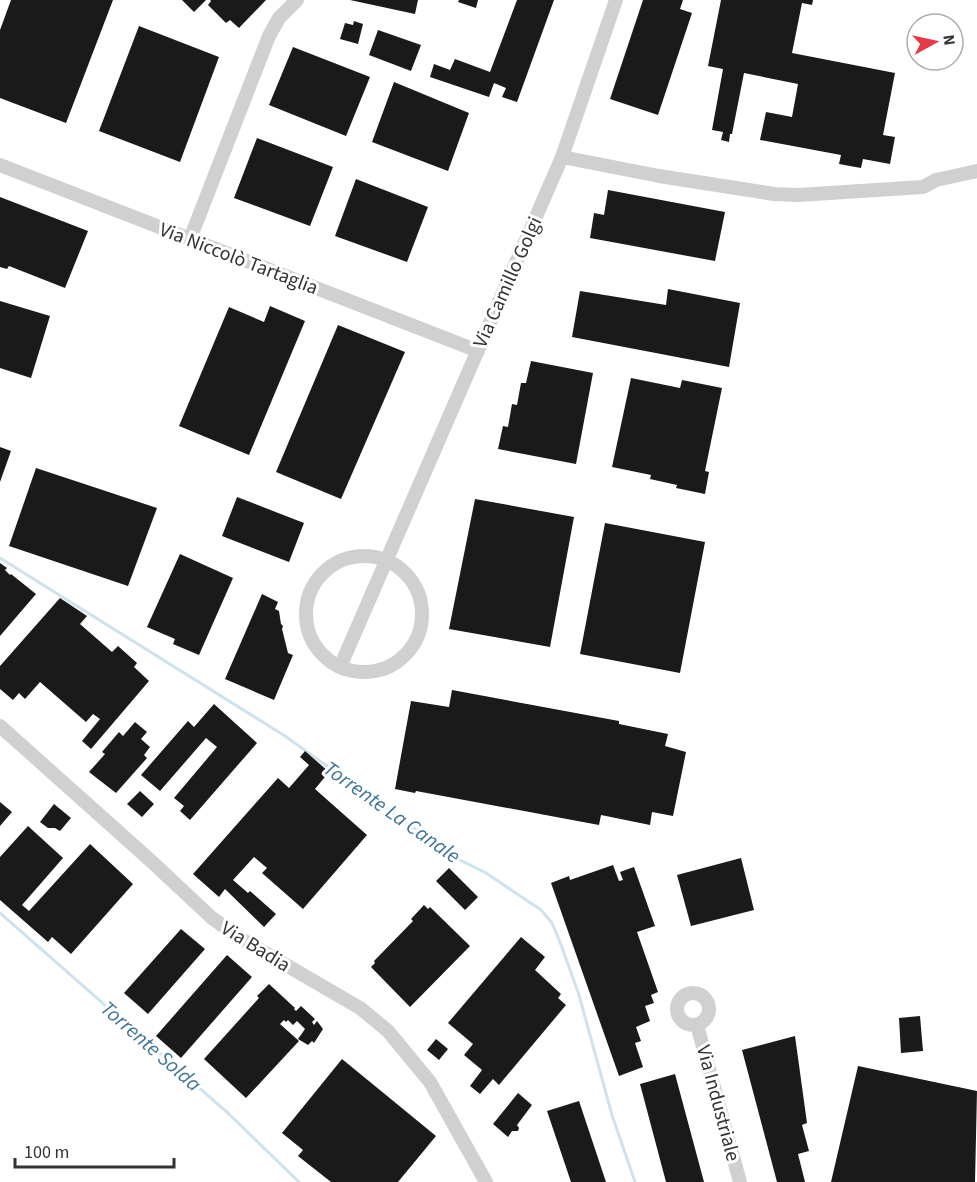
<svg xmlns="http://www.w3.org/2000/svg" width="977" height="1182" viewBox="0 0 977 1182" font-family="'Source Sans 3',sans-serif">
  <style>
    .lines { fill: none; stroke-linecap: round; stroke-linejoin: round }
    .stream { stroke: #cfe2ee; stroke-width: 3 }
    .building { fill: #1a1a1a }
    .minor { stroke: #d0d0d0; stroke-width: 14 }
    .labels { text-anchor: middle; stroke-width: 6; stroke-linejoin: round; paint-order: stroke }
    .street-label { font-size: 20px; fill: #333; stroke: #fff }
    .water-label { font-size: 21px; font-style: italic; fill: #3f7597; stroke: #fff }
  </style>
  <rect width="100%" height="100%" fill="#fff"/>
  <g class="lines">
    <path class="stream" d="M 0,558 L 285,736 L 454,857 L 486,873 L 541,910 L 552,923 L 560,942 L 579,995 L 612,1115 L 635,1182
      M 0,913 L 229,1114 L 299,1182"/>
  </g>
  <path class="building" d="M 11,0 L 113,0 L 66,123 L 0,98 L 0,30 Z
    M 182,0 L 206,0 L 194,12 Z
    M 210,0 L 266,0 L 239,28 L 230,20 L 226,23 L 208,5 L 211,1 Z
    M 350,0 L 418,0 L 415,14 Z
    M 459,0 L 478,0 L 476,8 L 458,2 Z
    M 517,0 L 554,0 L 517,102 L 502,97 L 506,88 L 494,83 L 489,97 L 430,77 L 434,64 L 450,70 L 455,59 L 490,72 Z
    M 643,0 L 683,0 L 680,9 L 692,13 L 658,115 L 610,99 Z
    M 721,0 L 813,0 L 812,5 L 802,3 L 792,53 L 895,73 L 883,135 L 895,137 L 890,164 L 863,159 L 861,168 L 839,164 L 841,155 L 760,140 L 766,112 L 792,117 L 798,84 L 744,73 L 732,134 L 730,134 L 729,142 L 721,140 L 723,132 L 712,130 L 723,69 L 708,66 Z
    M 354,21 L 363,24 L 358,44 L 340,39 L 345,23 L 353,25 Z
    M 139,26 L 219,57 L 180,162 L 99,131 Z
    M 378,30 L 421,45 L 411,71 L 369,55 Z
    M 293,47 L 370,77 L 346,136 L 269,105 Z
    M 394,82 L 469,113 L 448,171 L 372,142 Z
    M 257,138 L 333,167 L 310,226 L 234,198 Z
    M 356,179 L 428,207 L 407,262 L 335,236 Z
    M 608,190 L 725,212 L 715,261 L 590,238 L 594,213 L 604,215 Z
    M 0,197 L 88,231 L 65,288 L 9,266 L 7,269 L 0,267 Z
    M 668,289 L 740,303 L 729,367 L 572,337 L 580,291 L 666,305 Z
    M 0,301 L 50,316 L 31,378 L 0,368 Z
    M 270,306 L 305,321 L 249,455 L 179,426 L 229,307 L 264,322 Z
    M 338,325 L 405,352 L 341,499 L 276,472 Z
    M 531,361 L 593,373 L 576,464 L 498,449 L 503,426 L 508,427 L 512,404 L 517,405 L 521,383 L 526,383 Z
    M 631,378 L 680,388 L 682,380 L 722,388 L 705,471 L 709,472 L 705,494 L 676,488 L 677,485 L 650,479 L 651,475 L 612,467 Z
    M 0,447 L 11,451 L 0,482 Z
    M 36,468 L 157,508 L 128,586 L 9,546 Z
    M 237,497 L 304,523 L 289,562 L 222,536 Z
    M 475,499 L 574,517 L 550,647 L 449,629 Z
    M 605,523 L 705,542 L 680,673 L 580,654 Z
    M 180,554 L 233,578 L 199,655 L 173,644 L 175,639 L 147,627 Z
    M 0,563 L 7,568 L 5,570 L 10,575 L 11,574 L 36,594 L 0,636 Z
    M 262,594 L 278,602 L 275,609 L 279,611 L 281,624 L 283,626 L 282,629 L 288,653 L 293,655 L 274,700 L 225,679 Z
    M 60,598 L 87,616 L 80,624 L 112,652 L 118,646 L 137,663 L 134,667 L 149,681 L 91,749 L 82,741 L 100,719 L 93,714 L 86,722 L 40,682 L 25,699 L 19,693 L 13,700 L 0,689 L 0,666 Z
    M 452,690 L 619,721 L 619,724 L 668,734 L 665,746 L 686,752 L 673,816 L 652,812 L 650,825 L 601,815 L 599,825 L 416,791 L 415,793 L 395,789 L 411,701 L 449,707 Z
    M 214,704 L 257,743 L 190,820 L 180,811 L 184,806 L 174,798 L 217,747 L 206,738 L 160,791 L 141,775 L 188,721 L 194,727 Z
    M 135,722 L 147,732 L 141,739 L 150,747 L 144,755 L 147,758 L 116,793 L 89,772 L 105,754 L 102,752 L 119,732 L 123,736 Z
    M 305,751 L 329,772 L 315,789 L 367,835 L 303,909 L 262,873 L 267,868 L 254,857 L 233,880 L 248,893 L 250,891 L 276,914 L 264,927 L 225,889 L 219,897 L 193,874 L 278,778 L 289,788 L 309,765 L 300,757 Z
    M 140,791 L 154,804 L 142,817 L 127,804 Z
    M 0,802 L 12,812 L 0,826 Z
    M 54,804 L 71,818 L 60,831 L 55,828 L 48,828 L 40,822 Z
    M 28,826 L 63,858 L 22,905 L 29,911 L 90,844 L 133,884 L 71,954 L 52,937 L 48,942 L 0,900 L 0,857 Z
    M 741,858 L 754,910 L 691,926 L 677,875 Z
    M 613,865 L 619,881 L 623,880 L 620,872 L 634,867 L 655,926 L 637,932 L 658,992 L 651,995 L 654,1003 L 645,1006 L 650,1021 L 636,1027 L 641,1041 L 635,1043 L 643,1067 L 619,1076 L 551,883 L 569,876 L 570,880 Z
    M 449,868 L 478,897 L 465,910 L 436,881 Z
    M 424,905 L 428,909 L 430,907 L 470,946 L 410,1007 L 371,967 L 375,963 L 374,961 L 413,921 L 411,919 Z
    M 181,929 L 205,949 L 148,1014 L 124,993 Z
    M 521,937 L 545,957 L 535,970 L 561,994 L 558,998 L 566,1005 L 499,1085 L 493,1079 L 480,1094 L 470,1086 L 482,1070 L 464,1055 L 473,1044 L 448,1023 Z
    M 227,955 L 252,977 L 181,1058 L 156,1036 Z
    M 269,984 L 295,1008 L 294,1009 L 296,1011 L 301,1006 L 315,1019 L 312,1022 L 314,1025 L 317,1021 L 323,1029 L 314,1043 L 312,1041 L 308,1045 L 298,1039 L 305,1029 L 297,1021 L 293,1025 L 288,1020 L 286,1022 L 284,1020 L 280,1024 L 299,1041 L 246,1098 L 204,1059 L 259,998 L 257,996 Z
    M 920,1016 L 923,1051 L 901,1053 L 899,1018 Z
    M 795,1036 L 807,1123 L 802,1125 L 809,1151 L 798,1154 L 805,1182 L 777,1182 L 742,1050 Z
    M 436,1039 L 448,1049 L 439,1060 L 427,1050 Z
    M 342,1059 L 436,1136 L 398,1182 L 331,1182 L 298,1156 L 303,1150 L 282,1133 Z
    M 858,1066 L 977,1091 L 975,1182 L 831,1182 Z
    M 675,1074 L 704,1182 L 666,1182 L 640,1084 Z
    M 518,1093 L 532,1105 L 517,1125 L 519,1128 L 518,1131 L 512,1131 L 508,1137 L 493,1124 Z
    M 579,1101 L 606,1182 L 571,1182 L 547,1111 Z"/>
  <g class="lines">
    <path class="minor" d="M 562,157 L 659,176 L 774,194 L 798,195 L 923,187 L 936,180 L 977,171
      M 0,165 L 478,351
      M 190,239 L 269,36 L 279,18 L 297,0
      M306 614a58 58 0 1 1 116 0a58 58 0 1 1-116 0Z
      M 340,667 L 562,157 L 616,0
      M 0,726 L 151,861 L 212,918 L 243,940 L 360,1008 L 388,1031 L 430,1082 L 486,1182
      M677 1009a16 16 0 1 1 32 0a16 16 0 1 1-32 0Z
      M 697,1025 L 740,1182"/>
  </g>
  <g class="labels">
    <g class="street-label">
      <text transform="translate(239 258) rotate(21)" y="7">Via Niccolò Tartaglia</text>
      <text transform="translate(507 282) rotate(-66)" y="7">Via Camillo Golgi</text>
      <text transform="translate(256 946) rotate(32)" y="7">Via Badia</text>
      <text transform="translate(719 1103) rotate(75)" y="7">Via Industriale</text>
    </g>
    <g class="water-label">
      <text transform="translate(392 812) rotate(35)" y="7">Torrente La Canale</text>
      <text transform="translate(151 1046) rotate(41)" y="7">Torrente Solda</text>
    </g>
  </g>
  <g transform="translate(935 42) rotate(82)"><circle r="28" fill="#ffffff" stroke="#adadad" stroke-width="1.5"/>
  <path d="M0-4.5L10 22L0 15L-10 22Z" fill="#e63946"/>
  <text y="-9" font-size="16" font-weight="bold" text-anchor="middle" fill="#333333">N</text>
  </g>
  <path d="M15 1158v9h159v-9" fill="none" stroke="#333333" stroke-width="3"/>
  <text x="24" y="1158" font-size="18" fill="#333333" stroke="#ffffff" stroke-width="4.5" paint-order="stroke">100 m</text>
</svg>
